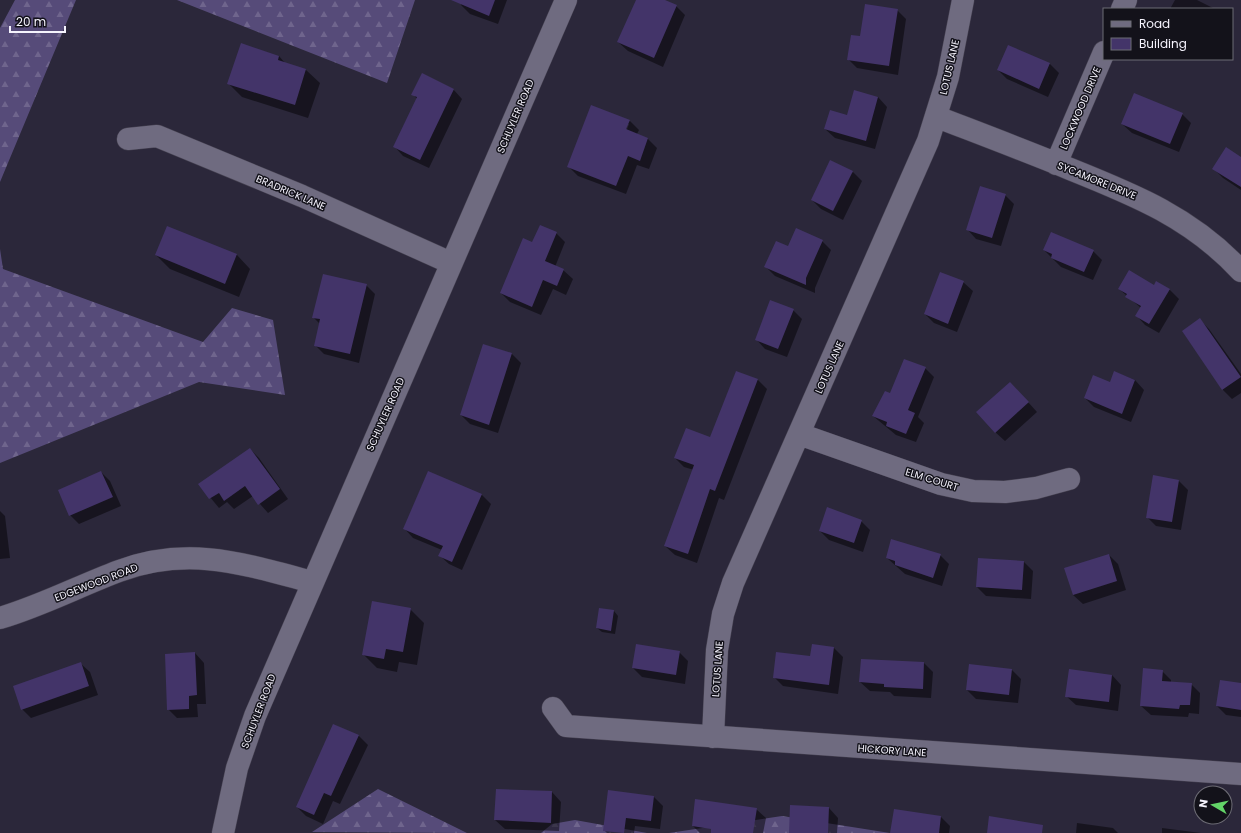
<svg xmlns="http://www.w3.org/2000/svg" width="1241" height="833" viewBox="0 0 1241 833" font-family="Poppins,sans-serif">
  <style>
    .forest { fill: url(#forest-firs) }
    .shadow { fill: #0007; fill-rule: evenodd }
    .building { fill: #433469 }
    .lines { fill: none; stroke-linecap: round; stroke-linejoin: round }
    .minor-casing { stroke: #464251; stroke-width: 23 }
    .minor { stroke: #6f6b80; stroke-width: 22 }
    .labels { text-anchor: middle; stroke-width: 3; stroke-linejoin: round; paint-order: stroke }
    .street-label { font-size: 10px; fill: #f5f3fd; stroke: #13121a }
  </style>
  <defs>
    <pattern id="forest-firs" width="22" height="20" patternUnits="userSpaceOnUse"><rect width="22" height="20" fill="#564b79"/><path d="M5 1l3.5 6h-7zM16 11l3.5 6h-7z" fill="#6f658d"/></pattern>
  </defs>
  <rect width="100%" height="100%" fill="#2b273a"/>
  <path class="forest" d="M 15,0 L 76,0 L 0,182 L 0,28 Z
    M 177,0 L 415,0 L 387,83 Z
    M 0,249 L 3,269 L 203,342 L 232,308 L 273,320 L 285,395 L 199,382 L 0,463 Z
    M 378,789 L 467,833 L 312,832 Z
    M 782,816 L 890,833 L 669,833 Z
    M 575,820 L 647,833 L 541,833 L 552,824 Z"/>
  <path class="shadow" d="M 463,0 L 507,0 L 498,24 L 470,14 L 461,5 Z
    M 637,0 L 662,0 L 676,6 L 685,15 L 663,67 L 628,51 L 618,42 Z
    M 1175,0 L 1197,0 L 1215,9 L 1170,9 Z
    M 897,10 L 906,19 L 898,75 L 857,68 L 848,59 L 861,37 Z
    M 279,56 L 285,63 L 306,70 L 320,83 L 308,118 L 242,97 L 228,83 Z
    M 1050,64 L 1059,73 L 1048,97 L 1007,79 L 998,70 Z
    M 453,89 L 462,99 L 429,168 L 403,156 L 394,146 L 417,99 L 413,94 Z
    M 878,97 L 887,107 L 875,149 L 835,138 L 825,129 Z
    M 1182,114 L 1191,123 L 1179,152 L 1132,133 L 1122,124 Z
    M 629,120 L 639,130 L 637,134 L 648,139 L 657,148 L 649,169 L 637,165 L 626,194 L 578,176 L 569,167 ZM 627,124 L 629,124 L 625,134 L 624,134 Z
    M 1241,158 L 1241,190 L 1223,178 L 1214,169 Z
    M 853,172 L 862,181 L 843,220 L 821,209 L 812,200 Z
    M 1005,195 L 1014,204 L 1001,246 L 976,239 L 967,229 Z
    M 556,233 L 565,242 L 555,267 L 563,270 L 573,279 L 566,295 L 553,289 L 541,315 L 510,302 L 501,293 L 533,243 Z
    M 822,241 L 831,250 L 815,288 L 815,293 L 775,276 L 766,267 L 789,248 Z
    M 1044,250 L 1093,251 L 1102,260 L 1093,280 L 1061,267 Z
    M 156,255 L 237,255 L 250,269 L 239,297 L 170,269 Z
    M 963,282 L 973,291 L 957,332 L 934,323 L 925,314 Z
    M 1157,282 L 1170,290 L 1179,299 L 1159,333 L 1145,325 L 1136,315 L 1141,308 L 1119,289 L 1154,287 Z
    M 366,285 L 375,294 L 359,363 L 324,354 L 315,345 L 320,324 L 313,317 Z
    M 793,310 L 802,319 L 787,357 L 765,349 L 756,339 Z
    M 1200,320 L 1209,329 L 1241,374 L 1241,393 L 1232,399 L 1223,390 L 1183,332 Z
    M 484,345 L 512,354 L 521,363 L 498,433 L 470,424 L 461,415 Z
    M 925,368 L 934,377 L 918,417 L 924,423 L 916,442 L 896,435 L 873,416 L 890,395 Z
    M 736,372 L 758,380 L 767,389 L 724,500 L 719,498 L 697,563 L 675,555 L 665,546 L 694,470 L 684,467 L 675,458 L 711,438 Z
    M 1115,372 L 1135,380 L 1144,390 L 1131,422 L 1094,407 L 1085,398 L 1111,383 Z
    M 1019,392 L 1037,412 L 1005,441 L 995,432 Z
    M 250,449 L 259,458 L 288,499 L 268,513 L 253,496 L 234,509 L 227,502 L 219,508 L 200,485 Z
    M 101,472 L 110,481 L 121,506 L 79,524 L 70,515 Z
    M 428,472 L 482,495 L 491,504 L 462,570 L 449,564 L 439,555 L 442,550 L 413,538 L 404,528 Z
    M 1178,480 L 1188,490 L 1181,530 L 1156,526 L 1147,517 Z
    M 0,511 L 5,516 L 10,558 L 0,559 Z
    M 861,521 L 870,530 L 863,552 L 829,540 L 820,531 Z
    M 940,555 L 949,564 L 942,586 L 905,574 L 887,558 Z
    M 1109,555 L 1118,564 L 1126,590 L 1083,604 L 1073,595 Z
    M 979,559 L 1024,562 L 1033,571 L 1031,599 L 986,596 L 977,587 Z
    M 410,609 L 424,623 L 417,665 L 399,662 L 397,672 L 377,668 L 363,654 Z
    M 614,611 L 618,616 L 615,634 L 602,632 L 597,628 Z
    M 834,648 L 843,657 L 838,694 L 783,686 L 774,677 Z
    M 679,652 L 688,661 L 685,684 L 642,677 L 633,668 Z
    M 195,653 L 204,663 L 206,704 L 197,704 L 198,717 L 177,718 L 168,709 Z
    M 80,663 L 90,672 L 98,695 L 31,718 L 22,709 Z
    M 924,663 L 933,672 L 931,698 L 894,696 L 890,692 L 870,691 L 860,682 Z
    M 1012,670 L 1021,679 L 1018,703 L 976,699 L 967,690 Z
    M 1162,671 L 1171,680 L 1171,682 L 1191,684 L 1200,693 L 1199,714 L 1189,713 L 1188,717 L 1151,715 L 1141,706 Z
    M 1112,675 L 1121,685 L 1118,711 L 1076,705 L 1066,696 Z
    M 1241,684 L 1241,717 L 1226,715 L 1217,706 Z
    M 334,725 L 359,736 L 368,745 L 340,804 L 333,801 L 323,824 L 306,816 L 297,807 Z
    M 552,792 L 561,802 L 559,831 L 505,829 L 495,820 Z
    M 654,797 L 663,806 L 660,829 L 635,826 L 634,833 L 607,833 L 604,830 Z
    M 829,808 L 838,818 L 837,833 L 790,833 Z
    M 756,809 L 766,818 L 763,833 L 700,833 L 693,826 Z
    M 895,810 L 941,817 L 950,826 L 949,833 L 891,833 Z
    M 1077,823 L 1113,828 L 1118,833 L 1076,833 Z
    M 1162,828 L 1201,833 L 1162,833 Z"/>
  <path class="building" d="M 451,0 L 495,0 L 489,16 Z
    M 636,0 L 665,0 L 677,5 L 654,58 L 617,42 Z
    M 865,4 L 898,9 L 889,66 L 847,60 L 851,35 L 860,36 Z
    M 241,43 L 279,56 L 278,60 L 306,69 L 295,105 L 227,84 Z
    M 1008,45 L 1050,63 L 1039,89 L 997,70 Z
    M 422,73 L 454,89 L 420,160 L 393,147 L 417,97 L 411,95 Z
    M 854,90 L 878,97 L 866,141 L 824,129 L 830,110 L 847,115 Z
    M 1134,93 L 1183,113 L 1170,144 L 1121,124 Z
    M 591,105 L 630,120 L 626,129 L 648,138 L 640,161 L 628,156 L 616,186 L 567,167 Z
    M 1226,147 L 1241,157 L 1241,187 L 1212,169 Z
    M 830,160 L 853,171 L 833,211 L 811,200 Z
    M 980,186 L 1006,194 L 992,238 L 966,230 Z
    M 540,225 L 557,232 L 545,261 L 564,269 L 557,286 L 543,280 L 532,307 L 500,293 L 523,238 L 532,242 Z
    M 167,226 L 237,254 L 225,284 L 155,255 Z
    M 796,228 L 823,240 L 806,278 L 806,285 L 764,267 L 776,241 L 788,246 Z
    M 1051,232 L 1094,250 L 1084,272 L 1051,258 L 1052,254 L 1043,250 Z
    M 1129,270 L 1154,285 L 1156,281 L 1170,289 L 1149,324 L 1135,316 L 1141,306 L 1125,297 L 1127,294 L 1118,289 Z
    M 940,272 L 964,281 L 948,324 L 924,314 Z
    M 323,274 L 367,284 L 350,354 L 314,346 L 320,319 L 312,318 Z
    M 770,300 L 794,309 L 778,349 L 755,340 Z
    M 1200,318 L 1241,377 L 1222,390 L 1182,331 Z
    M 483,344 L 512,353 L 489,425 L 460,415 Z
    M 904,359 L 926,367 L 908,410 L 915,413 L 906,434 L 886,426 L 887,422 L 872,416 L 885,391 L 890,393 Z
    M 736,371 L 758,379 L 715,491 L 710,489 L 688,554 L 664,546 L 694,465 L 674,458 L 686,428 L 710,437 Z
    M 1114,371 L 1135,380 L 1122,414 L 1084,398 L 1093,375 L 1110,382 Z
    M 1010,382 L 1029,402 L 995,433 L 976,412 Z
    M 250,448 L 280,489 L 258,505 L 245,486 L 224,501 L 219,493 L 209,499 L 198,484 Z
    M 101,471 L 113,497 L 69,516 L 58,490 Z
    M 428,471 L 482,494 L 452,562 L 438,556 L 443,546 L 403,529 Z
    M 1153,475 L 1179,480 L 1172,522 L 1146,518 Z
    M 827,507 L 862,520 L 854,543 L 819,531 Z
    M 891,539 L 941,554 L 933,578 L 895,565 L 895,561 L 886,558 Z
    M 1109,554 L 1117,581 L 1073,595 L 1064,568 Z
    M 978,558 L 1024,561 L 1022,590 L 976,587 Z
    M 372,601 L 411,608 L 403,652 L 386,649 L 384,659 L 362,655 Z
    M 599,608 L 614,610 L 611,631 L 596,628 Z
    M 636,644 L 680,651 L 676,675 L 632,668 Z
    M 812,644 L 834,647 L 829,685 L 773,678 L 776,652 L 810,656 Z
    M 195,652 L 197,695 L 189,696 L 189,709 L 167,710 L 165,654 Z
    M 861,659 L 924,662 L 923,689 L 884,687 L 884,684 L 859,682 Z
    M 81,662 L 89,686 L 21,710 L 13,686 Z
    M 969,664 L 1012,669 L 1009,695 L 966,690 Z
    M 1143,668 L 1163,670 L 1162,681 L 1192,683 L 1190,705 L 1180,705 L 1179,709 L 1140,706 Z
    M 1069,669 L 1112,675 L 1109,702 L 1065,697 Z
    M 1220,680 L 1241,683 L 1241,710 L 1216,706 Z
    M 333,724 L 359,735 L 331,796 L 324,793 L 314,815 L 296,807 Z
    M 496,789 L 552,791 L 551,823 L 494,820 Z
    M 608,790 L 654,796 L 651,821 L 626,818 L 624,833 L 603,831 Z
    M 695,799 L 757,808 L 753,833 L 711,833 L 711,829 L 692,826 Z
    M 790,805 L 829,807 L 828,833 L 789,833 Z
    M 894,809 L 941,816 L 939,833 L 890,833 Z
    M 989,816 L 1043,825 L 1042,833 L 987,833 Z"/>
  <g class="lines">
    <g class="minor-casing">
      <path id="minor" d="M 1122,9 L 1126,0
        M 937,117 C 981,134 1026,151 1070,169 C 1135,195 1192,218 1241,271
        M 128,139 L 157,136 L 302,196 L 451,263
        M 1056,164 L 1104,52
        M 799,434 L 941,484 L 973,491 L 1005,492 L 1036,488 L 1069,479
        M 0,618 C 41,606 79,586 119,571 C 189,545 244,564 312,582
        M 553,708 L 566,726 L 1241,774
        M 713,737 L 717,650 L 723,614 L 733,583 L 928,141 L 948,77 L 963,0
        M 223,833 L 237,768 L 255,716 L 566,0"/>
    </g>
    <use href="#minor" class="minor"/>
  </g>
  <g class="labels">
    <g class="street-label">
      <text transform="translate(949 67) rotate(-77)" y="4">LOTUS LANE</text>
      <text transform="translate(1080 108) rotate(-67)" y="4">LOCKWOOD DRIVE</text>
      <text transform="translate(515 116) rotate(-67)" y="4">SCHUYLER ROAD</text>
      <text transform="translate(1097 180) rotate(22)" y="4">SYCAMORE DRIVE</text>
      <text transform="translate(291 192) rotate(23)" y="4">BRADRICK LANE</text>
      <text transform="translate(829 367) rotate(-66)" y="4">LOTUS LANE</text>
      <text transform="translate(385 414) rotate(-66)" y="4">SCHUYLER ROAD</text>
      <text transform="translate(932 479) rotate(17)" y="4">ELM COURT</text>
      <text transform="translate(96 582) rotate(-21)" y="4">EDGEWOOD ROAD</text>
      <text transform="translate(717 669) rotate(-86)" y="4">LOTUS LANE</text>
      <text transform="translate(258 711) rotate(-69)" y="4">SCHUYLER ROAD</text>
      <text transform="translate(892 750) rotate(4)" y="4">HICKORY LANE</text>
    </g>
  </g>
  <rect x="1103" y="8" width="130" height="52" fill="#13121a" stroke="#6d6c75"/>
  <rect x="1111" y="21" width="20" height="6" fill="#6f6b80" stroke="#6d6c75"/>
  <text x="1139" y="28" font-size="12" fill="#f5f3fd">Road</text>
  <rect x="1111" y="38" width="20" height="12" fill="#433469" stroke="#6d6c75"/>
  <text x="1139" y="48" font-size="12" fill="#f5f3fd">Building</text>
  <g transform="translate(1213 805) rotate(279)"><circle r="19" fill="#13121a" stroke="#6d6c75"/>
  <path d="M0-3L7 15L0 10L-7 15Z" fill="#63d468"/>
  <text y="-6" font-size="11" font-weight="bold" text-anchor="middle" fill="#f5f3fd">N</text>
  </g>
  <path d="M10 26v6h55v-6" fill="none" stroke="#f5f3fd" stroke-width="2"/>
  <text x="16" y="26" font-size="12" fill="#f5f3fd" stroke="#13121a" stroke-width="3" paint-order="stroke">20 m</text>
</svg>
